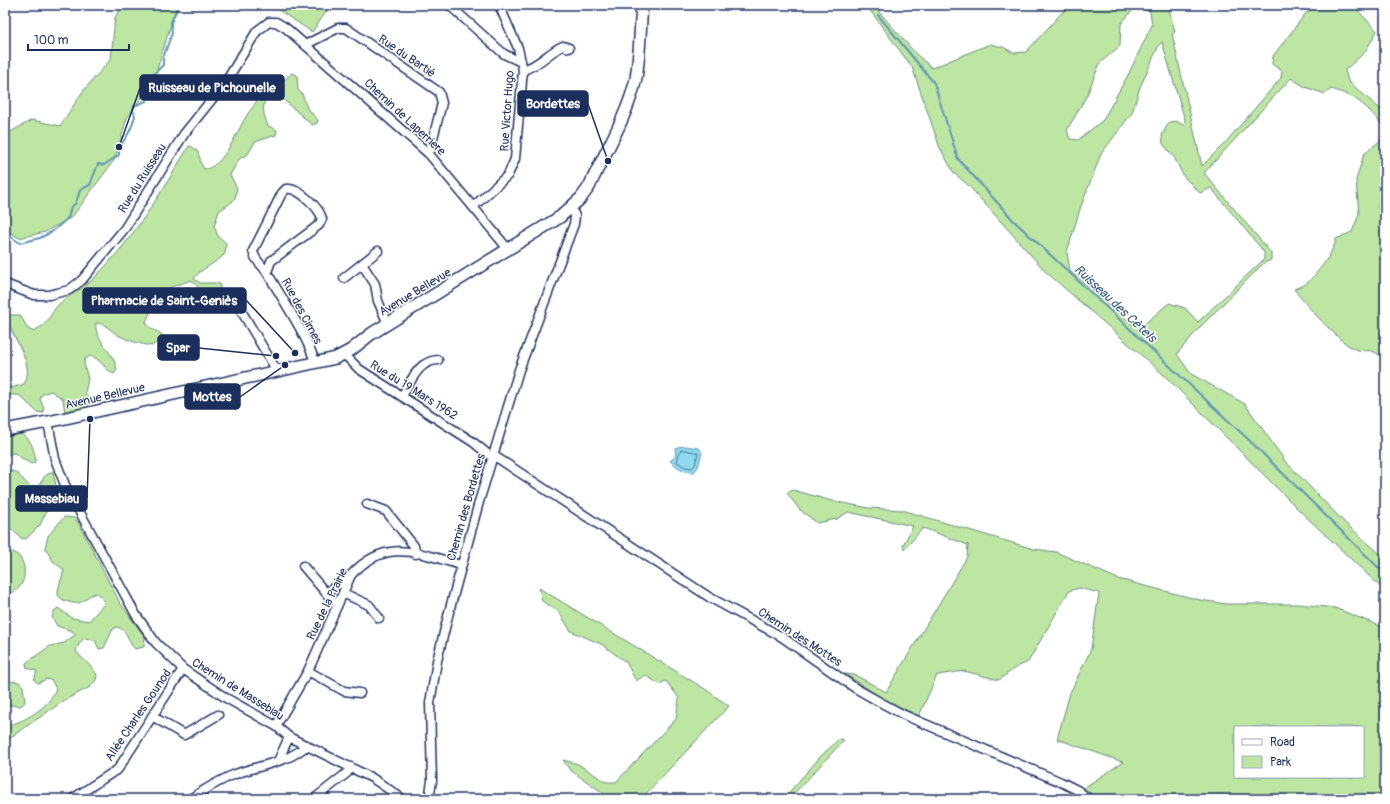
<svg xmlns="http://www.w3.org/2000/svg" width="1390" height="804" viewBox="0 0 1390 804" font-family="Pangolin,sans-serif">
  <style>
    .green { fill: #bde6a2; stroke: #6c8a80; fill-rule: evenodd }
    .water { fill: #90daf0; stroke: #6196b6 }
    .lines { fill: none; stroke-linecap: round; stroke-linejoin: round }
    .shore { stroke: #4a7398; stroke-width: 1 }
    .stream { stroke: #6196b6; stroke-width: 2 }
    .minor-casing { stroke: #1b2f5e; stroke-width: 11 }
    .secondary-casing { stroke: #1b2f5e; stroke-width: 14 }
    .minor { stroke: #fff; stroke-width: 8 }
    .secondary { stroke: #fff; stroke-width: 11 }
    .labels { text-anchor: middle; stroke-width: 3; stroke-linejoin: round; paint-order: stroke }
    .street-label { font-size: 12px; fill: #1b2f5e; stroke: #fff }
    .water-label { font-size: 13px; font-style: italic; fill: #385a82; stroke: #fff }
    .leader { fill: none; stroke: #1b2f5e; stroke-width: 1.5 }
    .callout-dot { fill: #1b2f5e; stroke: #fff; stroke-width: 1.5 }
    .callout { fill: #1b2f5e; stroke: #1b2f5e; stroke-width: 1.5 }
    .callout-label { font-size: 13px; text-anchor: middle; font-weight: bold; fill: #fff }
  </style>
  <rect width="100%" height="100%" fill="#fff"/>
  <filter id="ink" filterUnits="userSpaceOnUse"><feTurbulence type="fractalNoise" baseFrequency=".025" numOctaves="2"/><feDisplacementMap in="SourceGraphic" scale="8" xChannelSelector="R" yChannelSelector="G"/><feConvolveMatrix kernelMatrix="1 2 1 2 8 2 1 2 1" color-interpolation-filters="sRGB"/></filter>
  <g filter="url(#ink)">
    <path class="green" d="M 124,5 L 177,5 L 153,82 L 127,118 L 115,159 L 72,217 L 45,232 L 19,238 L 5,229 L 5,135 L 32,120 L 60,126 L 83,91 L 111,59 L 115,17 Z
      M 271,5 L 331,5 L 312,32 Z
      M 866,5 L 873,5 L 917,55 L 932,68 L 990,44 L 1003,47 L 1014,53 L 1026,52 L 1069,5 L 1168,5 L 1175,32 L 1172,34 L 1202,166 L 1225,143 L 1281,78 L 1282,71 L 1272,64 L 1273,56 L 1306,13 L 1321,5 L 1353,5 L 1377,31 L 1365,52 L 1345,70 L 1348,81 L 1385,113 L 1385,129 C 1368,107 1359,97 1331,89 L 1325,94 L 1305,87 L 1291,78 L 1204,173 L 1271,253 L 1271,260 L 1264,263 L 1201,326 L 1177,354 L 1191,374 L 1245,404 L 1285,461 L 1345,523 L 1385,558 L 1385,591 L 1301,512 L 1164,375 L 1046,272 L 969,186 L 954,173 L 940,148 L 912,67 ZM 1134,8 L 1150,11 L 1152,25 L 1128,75 L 1103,120 L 1078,140 L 1070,139 L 1067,130 L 1087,95 L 1100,63 L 1120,46 L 1121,24 ZM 1162,42 L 1185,120 L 1184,125 L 1176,121 L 1169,122 L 1162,135 L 1163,144 L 1174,157 L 1184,177 L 1200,193 L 1211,188 L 1264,252 L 1264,259 L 1198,322 L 1185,308 L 1169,303 L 1142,326 L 1132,324 L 1070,271 L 1067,252 L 1080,209 L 1101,154 L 1132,113 L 1140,87 L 1159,45 Z
      M 292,73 L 297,75 L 298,90 L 302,94 L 307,108 L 318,120 L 317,123 L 312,125 L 276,93 L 271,93 C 260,103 263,113 268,126 L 277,130 L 276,135 L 255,142 L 248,154 L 239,159 L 230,175 L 237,188 L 235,198 L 232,202 L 219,211 L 214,226 L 218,236 L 226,243 L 225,254 C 217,263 199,269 194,279 L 200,283 L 215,283 L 220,284 L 220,290 L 206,297 L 199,298 C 201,289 198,286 191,280 L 163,290 L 159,293 L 146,322 C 150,331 156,329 162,335 L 160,340 L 152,346 C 140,344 129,341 118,335 C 111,331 105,323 96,323 C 93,338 115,353 117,370 L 114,374 C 104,370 101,358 90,356 L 85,359 L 84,364 L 88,379 L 85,393 L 91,402 C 86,410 75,411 65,413 L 63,399 L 51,391 L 42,394 L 40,399 L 44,408 L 43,413 L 37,412 L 19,395 L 5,395 L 5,390 L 24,384 C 36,364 12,338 7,319 L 10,315 L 20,315 L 28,329 L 32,331 C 50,325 47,317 59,304 C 68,295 82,290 91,281 C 131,243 161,193 189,146 C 202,149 198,161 204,169 C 223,169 238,129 247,115 C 250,110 254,107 256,102 C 262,92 263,83 274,77 L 284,80 Z
      M 1385,130 L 1385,170 L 1381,179 L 1378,208 L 1385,223 L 1385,360 C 1369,345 1369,354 1355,349 C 1342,345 1302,301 1294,289 C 1298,287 1303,286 1306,284 C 1317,274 1333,254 1336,239 L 1352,232 L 1359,214 L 1356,180 L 1364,154 L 1381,140 Z
      M 22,434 C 31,439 36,452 35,462 L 31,464 L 14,453 L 5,455 L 5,437 Z
      M 6,471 L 16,472 L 30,487 L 39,485 L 45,476 L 53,471 L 57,491 L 62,500 L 46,512 L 40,525 L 26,539 L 21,538 L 5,523 Z
      M 793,490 L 832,501 L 869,508 L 902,510 L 1006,541 L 1034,549 L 1056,552 L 1118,579 L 1200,600 L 1226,604 L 1298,604 L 1335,608 L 1385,628 L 1385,799 L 1095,799 L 1082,789 L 1123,762 L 1057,739 L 1070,693 L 1091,649 L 1099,593 L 1079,588 L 1069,591 L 1028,662 L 1015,668 L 999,680 L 964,671 L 937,675 L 919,716 L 883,699 L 845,674 L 855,675 L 886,692 L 967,557 L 968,545 L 923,528 L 904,550 L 903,545 L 913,526 L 848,512 L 837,519 L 817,523 L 799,509 L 787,493 ZM 1235,727 L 1363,727 L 1363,777 L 1235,777 Z
      M 64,517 L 74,518 L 78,522 L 120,603 L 145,637 L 144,647 L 135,649 C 127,642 129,630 117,627 L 113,629 L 104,648 L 99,649 L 95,640 L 85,638 L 80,642 L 76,651 C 82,659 93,667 97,675 L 96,680 L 90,687 L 65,700 L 5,741 L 5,724 C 16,727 40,711 47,703 C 51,699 53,694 56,689 L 52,681 L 47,679 L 38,683 L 34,680 L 37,671 L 27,668 L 26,663 L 50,646 L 64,643 L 76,634 L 72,631 L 57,626 L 52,617 L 54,611 L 58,608 L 72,618 L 89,621 L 104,604 L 103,599 L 96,593 C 84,596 84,607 69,602 C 64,601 61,599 58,595 L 58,590 L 64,570 L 53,561 L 45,548 L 48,536 Z
      M 13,552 C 29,559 28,588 11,593 L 5,589 L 5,554 Z
      M 539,588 L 705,689 L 729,706 L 641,799 L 609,799 L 602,792 L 570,770 L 563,760 L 578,764 L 606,782 L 616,782 L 676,719 L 679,698 L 666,681 L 659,684 L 645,675 L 636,681 L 626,662 L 601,644 L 571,631 L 559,612 L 542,601 Z
      M 10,681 L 19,682 L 23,686 L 25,702 L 21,706 L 11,705 L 5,707 L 5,686 Z
      M 839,739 L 844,740 L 789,799 L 783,799 L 821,756 Z"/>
    <path class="water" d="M 686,446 L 699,448 L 702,453 L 698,467 L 694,472 C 685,473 677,467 670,461 L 676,456 L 675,450 L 677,447 Z"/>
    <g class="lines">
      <path class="shore" d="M 681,450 L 686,450 L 698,453 L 695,465 L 692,468 L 685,467 L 677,462 Z"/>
      <path class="stream" d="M 878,15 L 934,83 L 958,159 L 1014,221 L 1250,441 L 1385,574
        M 5,233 L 20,243 L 40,238 L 53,231 L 68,218 L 71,207 L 76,203 L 80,190 L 90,185 L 98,164 L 104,165 L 119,155 L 119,147 C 127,138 132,128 135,116 L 133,110 L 134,106 L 146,101 C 148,90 155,83 154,74 L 163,65 L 163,58 L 172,33 L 171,22 L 179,5"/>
      <g class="minor-casing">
        <path id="minor" d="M 449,5 L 504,54 L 521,62
          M 305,45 L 338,28 L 346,28 L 439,92 L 442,103 L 429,154
          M 523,70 C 542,64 548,52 563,46 L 569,48
          M 474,206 L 508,175 L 515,159 L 523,70 L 518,48 L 499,5
          M 362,264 L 375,284 L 378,301 L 388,324
          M 267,272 L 271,261 L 319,225 L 322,219 C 320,208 298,187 286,189 L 282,193 L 253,251 C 255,262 263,265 268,274 C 283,300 306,334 315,362
          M 344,278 L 378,251
          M 5,284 L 34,295 L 49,295 L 69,290 L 82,280 L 125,228 L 184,134 L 225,83 L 257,31 L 269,22 L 276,22 L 286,28 L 429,154 L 508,249
          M 233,297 L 277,371
          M 344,354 L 359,369 L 473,442 L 489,455 L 496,457 L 709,597 L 782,637 L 855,688 L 878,701 L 904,715 L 1061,782 L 1077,790 L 1089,799
          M 402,396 C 412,380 418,361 438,360
          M 48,422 L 55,459 L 65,485 L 136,615 L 156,643 L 183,669 L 226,698 L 276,726 L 289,737 L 372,778 L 403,799
          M 367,504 L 386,511 L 414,546 L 416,554
          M 303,566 L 337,606
          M 326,593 L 351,575
          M 343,593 L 369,605 L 379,618
          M 308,671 L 344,691 L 360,693
          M 152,716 L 184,735 L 218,715
          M 276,726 L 308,671 L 351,575 C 386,537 418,553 461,565
          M 278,761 L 289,737
          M 72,799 L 118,769 L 183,669
          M 190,799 C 204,790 218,781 233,775 C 257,765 287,764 307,745
          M 314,799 L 347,773 L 351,767
          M 429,799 L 432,781 L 430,703 L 437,661 L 449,612 L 479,502 L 519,370 L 574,224 L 575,216 L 571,208"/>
      </g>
      <g class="secondary-casing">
        <path id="secondary" d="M 5,430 L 48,422 L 336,358 L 351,350 L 371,334 L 560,217 L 581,198 L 589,187 C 604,154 629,113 636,78 C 640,54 640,29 642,5"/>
      </g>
      <use href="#minor" class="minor"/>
      <use href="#secondary" class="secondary"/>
    </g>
  </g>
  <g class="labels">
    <g class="street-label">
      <text transform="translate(407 56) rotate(34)" y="4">Rue du Bartié</text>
      <text transform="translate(507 111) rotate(-86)" y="4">Rue Victor Hugo</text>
      <text transform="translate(405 117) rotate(43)" y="4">Chemin de Laperriere</text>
      <text transform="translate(142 178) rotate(-58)" y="4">Rue du Ruisseau</text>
      <text transform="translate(415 292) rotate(-31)" y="4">Avenue Bellevue</text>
      <text transform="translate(302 311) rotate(62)" y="4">Rue des Cimes</text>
      <text transform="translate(414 390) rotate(32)" y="4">Rue du 19 Mars 1962</text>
      <text transform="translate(105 396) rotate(-13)" y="4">Avenue Bellevue</text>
      <text transform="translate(466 507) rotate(-74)" y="4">Chemin des Bordettes</text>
      <text transform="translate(327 604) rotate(-64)" y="4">Rue de la Prairie</text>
      <text transform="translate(800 637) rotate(33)" y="4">Chemin des Mottes</text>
      <text transform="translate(238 689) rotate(32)" y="4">Chemin de Massebiau</text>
      <text transform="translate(138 715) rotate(-56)" y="4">Allée Charles Gounod</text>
    </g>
    <g class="water-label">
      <text transform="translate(1116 303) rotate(43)" y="5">Ruisseau des Cètels</text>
    </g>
  </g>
  <path class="leader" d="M119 147L140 88M608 161L588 104M295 353L246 300M276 356L199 348M285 365L240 397M90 419L87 498"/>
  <g class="callout-dot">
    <circle cx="119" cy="147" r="4"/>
    <circle cx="608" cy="161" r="4"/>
    <circle cx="295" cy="353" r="4"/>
    <circle cx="276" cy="356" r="4"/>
    <circle cx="285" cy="365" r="4"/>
    <circle cx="90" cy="419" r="4"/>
  </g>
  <g class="callout">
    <rect x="140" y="75" width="144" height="25" rx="4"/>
    <rect x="518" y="91" width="70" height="25" rx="4"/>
    <rect x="83" y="288" width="163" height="25" rx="4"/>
    <rect x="158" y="335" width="41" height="25" rx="4"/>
    <rect x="185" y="384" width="55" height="25" rx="4"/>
    <rect x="16" y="486" width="71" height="25" rx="4"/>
  </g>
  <g class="callout-label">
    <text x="212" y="92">Ruisseau de Pichounelle</text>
    <text x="553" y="108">Bordettes</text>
    <text x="164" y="305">Pharmacie de Saint-Geniès</text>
    <text x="178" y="352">Spar</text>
    <text x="212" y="401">Mottes</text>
    <text x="52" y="503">Massebiau</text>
  </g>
  <rect width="1390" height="804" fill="none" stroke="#fff" stroke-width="20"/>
  <rect x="10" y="10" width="1370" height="784" fill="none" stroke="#1b2f5e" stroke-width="1.5" filter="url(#ink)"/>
  <rect x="1234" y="726" width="130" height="52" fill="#ffffff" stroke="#a4acbf"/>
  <rect x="1242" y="739" width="20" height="6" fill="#ffffff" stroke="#a4acbf"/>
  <text x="1270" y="746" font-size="12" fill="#1b2f5e">Road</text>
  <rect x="1242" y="756" width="20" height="12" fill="#bde6a2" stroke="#a4acbf"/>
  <text x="1270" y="766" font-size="12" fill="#1b2f5e">Park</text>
  <path d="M28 44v6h101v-6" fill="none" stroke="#1b2f5e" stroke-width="2"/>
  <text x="34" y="44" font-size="12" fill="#1b2f5e" stroke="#ffffff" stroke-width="3" paint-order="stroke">100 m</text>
</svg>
